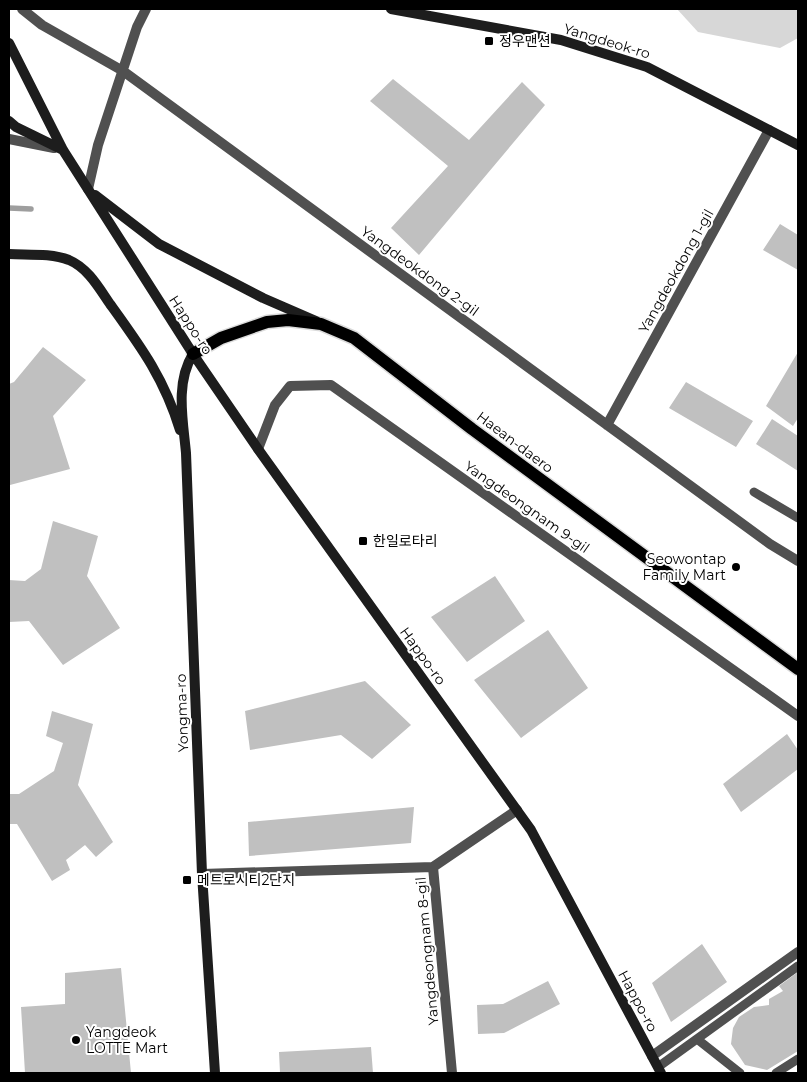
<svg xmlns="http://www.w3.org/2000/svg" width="807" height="1082" viewBox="0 0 807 1082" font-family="Montserrat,'Noto Sans KR',sans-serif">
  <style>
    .green { fill: #d7d7d7 }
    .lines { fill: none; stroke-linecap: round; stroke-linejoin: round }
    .stream { stroke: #9e9e9e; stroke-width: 5.5 }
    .building { fill: #c0c0c0 }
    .primary-casing { stroke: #dbdbdb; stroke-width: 15 }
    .lane { stroke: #505050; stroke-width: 9 }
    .street { stroke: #505050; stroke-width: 10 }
    .secondary { stroke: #1d1d1d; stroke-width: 10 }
    .primary { stroke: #000; stroke-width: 12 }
    .poi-dot { fill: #000; stroke: #fff; stroke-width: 2 }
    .labels { text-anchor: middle; stroke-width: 4; stroke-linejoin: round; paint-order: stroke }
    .poi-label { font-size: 14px; fill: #000; stroke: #fff; text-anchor: start }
    .street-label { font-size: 14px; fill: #000; stroke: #fff }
  </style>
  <rect width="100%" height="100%" fill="#fff"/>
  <path class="green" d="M 677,9 L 798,9 L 798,38 L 780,48 L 698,32 Z"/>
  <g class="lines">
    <path class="stream" d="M 9,208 L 31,209"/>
  </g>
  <path class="building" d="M 393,79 L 469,140 L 522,82 L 545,105 L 419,255 L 391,228 L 448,166 L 370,101 Z
    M 780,224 L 798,235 L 798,270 L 763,250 Z
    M 43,347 L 86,380 L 53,416 L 70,469 L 10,485 L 9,481 L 9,384 L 14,382 Z
    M 798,352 L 798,418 L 793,426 L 766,406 Z
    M 686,382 L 753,421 L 736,447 L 669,408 Z
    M 772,419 L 798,436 L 798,471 L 756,444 Z
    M 53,521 L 98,536 L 87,576 L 120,628 L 63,665 L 29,621 L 9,622 L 9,580 L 25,581 L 41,569 Z
    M 495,576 L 525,621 L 467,662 L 431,617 Z
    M 548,630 L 588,688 L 521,738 L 474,680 Z
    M 365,681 L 411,725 L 372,759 L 341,735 L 250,750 L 245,711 Z
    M 52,711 L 93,724 L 78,785 L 113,842 L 96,857 L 85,845 L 66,860 L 70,870 L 52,881 L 17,824 L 9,824 L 9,794 L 19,794 L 54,771 L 63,743 L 46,736 Z
    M 787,734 L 798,750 L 798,769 L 741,812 L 723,784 Z
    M 414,807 L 411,843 L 249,856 L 248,822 Z
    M 702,944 L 727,982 L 671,1022 L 652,983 Z
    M 121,968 L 131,1073 L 25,1073 L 21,1007 L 65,1004 L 65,973 Z
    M 798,972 L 798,1051 L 767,1070 L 745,1065 L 731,1044 L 733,1028 L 739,1017 L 754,1007 L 769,1005 L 769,999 L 783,991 L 779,986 Z
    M 548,981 L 560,1004 L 504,1033 L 478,1034 L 477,1005 L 503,1004 Z
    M 371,1047 L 373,1073 L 280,1073 L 279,1052 Z"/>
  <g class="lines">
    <g class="primary-casing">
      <path id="primary" d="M 193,354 L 221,338 L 267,322 L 288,320 L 321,324 L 354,338 L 472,429 L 798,669"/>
    </g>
    <path class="lane" d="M 754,492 L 798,518
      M 697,1039 L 740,1073
      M 658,1067 L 798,966
      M 776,1073 L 798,1059"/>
    <path class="street" d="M 22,9 L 42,25 L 123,71 L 770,544 L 798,561
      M 9,139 L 54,148
      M 88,189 L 98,145 L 137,27 L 146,9
      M 607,425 L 769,130
      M 258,449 L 275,405 L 290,386 L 331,385 L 798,716
      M 433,867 L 452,1073
      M 433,867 L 517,810
      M 202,874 L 433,867
      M 652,1056 L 798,952"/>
    <path class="secondary" d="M 391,9 L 561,40 L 647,67 L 798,145
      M 9,43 L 63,150 L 193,354 L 258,449 L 531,830 L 661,1073
      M 9,121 L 16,127 L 63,150
      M 95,195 L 159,244 L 263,298 L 316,321
      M 9,254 C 28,255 51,253 69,260 C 88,268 99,288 110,304 C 141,347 164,378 180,430
      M 193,354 C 175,383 183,420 186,453 L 202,874 L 215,1073"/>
    <use href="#primary" class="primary"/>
  </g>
  <g class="poi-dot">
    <rect x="484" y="36" width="10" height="10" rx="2.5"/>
    <rect x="358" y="536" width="10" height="10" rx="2.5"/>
    <circle cx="736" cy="567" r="5"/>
    <rect x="182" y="875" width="10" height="10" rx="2.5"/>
    <circle cx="76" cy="1040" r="5"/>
  </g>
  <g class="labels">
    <g class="poi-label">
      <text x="499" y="46">정우맨션</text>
      <text x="373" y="546">한일로타리</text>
      <text x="726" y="564" text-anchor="end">Seowontap<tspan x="726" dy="16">Family Mart</tspan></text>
      <text x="197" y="885">메트로시티2단지</text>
      <text x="86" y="1037">Yangdeok<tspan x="86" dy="16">LOTTE Mart</tspan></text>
    </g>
    <g class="street-label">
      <text transform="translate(607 41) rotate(17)" y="5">Yangdeok-ro</text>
      <text transform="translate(420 271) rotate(36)" y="5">Yangdeokdong 2-gil</text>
      <text transform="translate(676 271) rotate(-61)" y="5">Yangdeokdong 1-gil</text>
      <text transform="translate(191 325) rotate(57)" y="5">Happo-ro</text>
      <text transform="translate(515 442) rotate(37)" y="5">Haean-daero</text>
      <text transform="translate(527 507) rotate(35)" y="5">Yangdeongnam 9-gil</text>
      <text transform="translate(423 656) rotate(54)" y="5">Happo-ro</text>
      <text transform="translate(182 713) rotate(-92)" y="5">Yongma-ro</text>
      <text transform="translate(427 951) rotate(-95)" y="5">Yangdeongnam 8-gil</text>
      <text transform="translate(638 1001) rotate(62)" y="5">Happo-ro</text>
    </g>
  </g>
  <rect width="807" height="1082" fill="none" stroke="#000000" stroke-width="20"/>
</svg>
